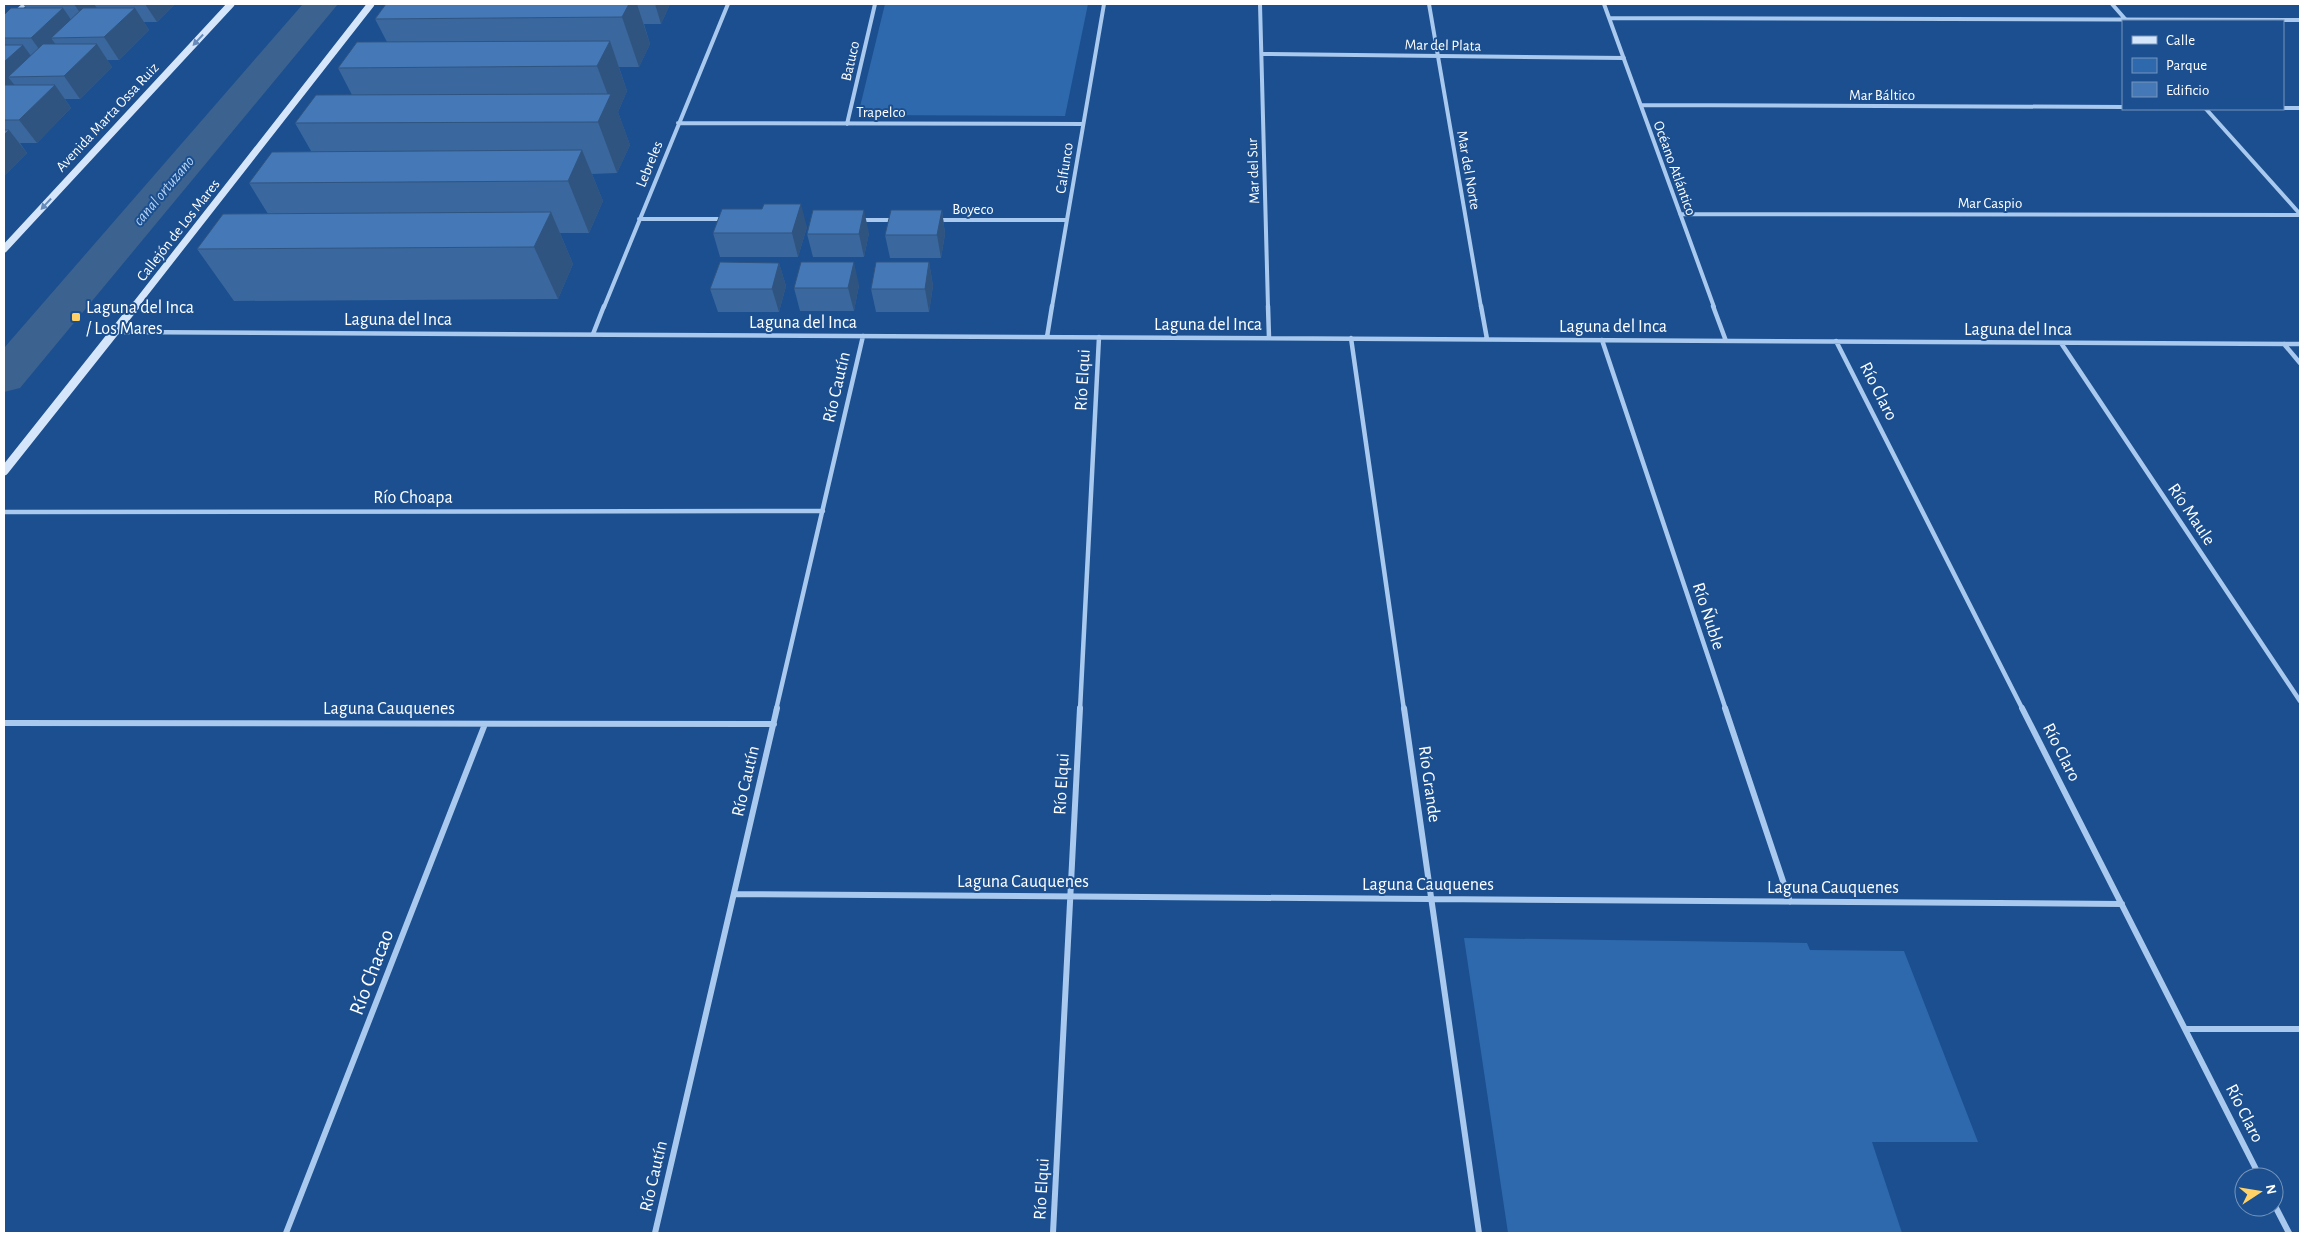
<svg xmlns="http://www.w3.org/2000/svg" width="2304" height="1237" viewBox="0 0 2304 1237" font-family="'Alegreya Sans',sans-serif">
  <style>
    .green { fill: #2e69ad }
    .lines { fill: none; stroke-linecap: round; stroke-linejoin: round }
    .canal { fill: #3c6290; fill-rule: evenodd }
    .street-far2 { stroke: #a9c9ee; stroke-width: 4 }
    .street-far1 { stroke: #a9c9ee; stroke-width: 4.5 }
    .street { stroke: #a9c9ee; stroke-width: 6 }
    .secondary-far1 { stroke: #d6e6fa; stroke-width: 7 }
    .secondary { stroke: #d6e6fa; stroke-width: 9 }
    .wall { fill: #3a679d }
    .shaded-wall { fill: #305480 }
    .building { fill: #4478b7; stroke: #305480 }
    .oneway { fill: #668bba }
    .poi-dot { fill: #ffd166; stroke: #1b4f8f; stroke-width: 2 }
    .labels { text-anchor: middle; stroke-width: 4; stroke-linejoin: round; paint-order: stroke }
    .far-street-label { font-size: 15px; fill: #fff; stroke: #1b4f8f }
    .far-water-label { font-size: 16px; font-style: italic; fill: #b5d3f5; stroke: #1b4f8f }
    .poi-label { font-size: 18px; fill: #fff; stroke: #1b4f8f; text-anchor: start }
    .street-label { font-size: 18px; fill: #fff; stroke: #1b4f8f }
    .near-street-label { font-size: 21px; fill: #fff; stroke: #1b4f8f }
  </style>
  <rect width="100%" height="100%" fill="#1b4f8f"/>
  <path class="green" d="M 885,4 L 1088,4 L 1065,116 L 858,115 Z
    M 1464,938 L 1807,943 L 1810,950 L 1904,951 L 1978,1142 L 1872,1142 L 1902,1233 L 1508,1233 Z"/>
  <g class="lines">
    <path class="canal" d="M 303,4 L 338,4 L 20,388 L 4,392 L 4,348 Z"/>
    <path class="street-far2" d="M 1260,4 L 1268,307
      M 1429,4 L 1481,307
      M 1604,4 L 1714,307
      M 2112,4 L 2126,20
      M 16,12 L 25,4
      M 1609,18 L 2300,20
      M 1262,54 L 1624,58
      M 1641,105 L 2123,107
      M 2283,108 L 2300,108
      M 2206,109 L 2300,214
      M 678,123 L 1083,124
      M 847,124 L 875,4
      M 1680,214 L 2300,215
      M 639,219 L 724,219
      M 860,220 L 894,220
      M 938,220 L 1067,220
      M 604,307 L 728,4
      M 1052,307 L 1104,4"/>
    <path class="street-far1" d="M 1268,306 L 1269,338
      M 1481,306 L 1487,339
      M 1713,306 L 1726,341
      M 116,332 L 2300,344
      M 593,334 L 604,306
      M 1047,337 L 1052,306
      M 1351,338 L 1404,710
      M 1602,340 L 1726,710
      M 1836,341 L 2023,710
      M 2061,343 L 2300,701
      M 2284,344 L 2300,363
      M 4,512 L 823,511
      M 776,710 L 863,336
      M 1080,710 L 1099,337"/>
    <path class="street" d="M 1404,708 L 1479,1233
      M 1725,708 L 1790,902
      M 2022,708 L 2260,1177
      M 4,723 L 774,724
      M 734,894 L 2122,904
      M 2186,1029 L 2300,1029
      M 2274,1204 L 2289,1233
      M 286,1233 L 485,724
      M 655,1233 L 777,708
      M 1053,1233 L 1080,708"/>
    <path class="secondary-far1" d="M 4,249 L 231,4
      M 134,307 L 371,4"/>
    <path class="secondary" d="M 4,471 L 135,306"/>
  </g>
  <path class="wall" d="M 23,4 L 175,4 L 157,22 L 144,22 L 149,30 L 119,60 L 107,60 L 112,67 L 80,99 L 65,99 L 71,108 L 37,143 L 20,143 L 27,153 L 4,176 L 4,15 L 26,8 Z
    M 386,4 L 670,4 L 661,24 L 644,24 L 650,44 L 639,67 L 619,67 L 627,91 L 618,112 L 630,145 L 617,173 L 592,174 L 603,201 L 589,233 L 560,233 L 573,264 L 558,299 L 234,301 L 197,249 L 268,214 L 249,183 L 311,151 L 295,123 L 352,95 L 338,68 L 387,42 L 375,19 Z
    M 762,209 L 807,227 L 798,257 L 720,257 L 713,233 Z
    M 942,210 L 945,234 L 941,258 L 890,258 L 885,235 Z
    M 869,233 L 864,257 L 813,257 L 807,234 Z
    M 929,262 L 933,286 L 929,312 L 876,312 L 871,289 Z
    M 779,263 L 786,286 L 779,312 L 718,312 L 710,289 Z
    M 859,285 L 854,311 L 800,311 L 794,288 Z"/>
  <path class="shaded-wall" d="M 4,4 L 8,4 L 4,8 Z
    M 74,4 L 94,4 L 99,11 L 87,23 Z
    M 145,4 L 175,4 L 157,22 Z
    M 629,4 L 637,4 L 650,44 L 639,67 L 622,17 Z
    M 655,4 L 670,4 L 661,24 Z
    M 63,8 L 78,30 L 51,38 L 59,49 L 47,60 L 31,38 Z
    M 135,8 L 149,30 L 119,60 L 104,37 Z
    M 610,41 L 627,91 L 618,112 L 630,145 L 617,173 L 598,122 L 609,98 L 597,66 Z
    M 97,44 L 112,67 L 80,99 L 64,76 Z
    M 23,45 L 39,67 L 8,77 L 17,88 L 4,98 L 4,62 Z
    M 55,85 L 71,108 L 37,143 L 19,120 Z
    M 9,130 L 27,153 L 4,176 L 4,135 Z
    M 582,150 L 603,201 L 589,233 L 568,181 Z
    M 801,204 L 807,227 L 798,257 L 792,233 Z
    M 864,210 L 869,233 L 864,257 L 859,234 Z
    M 942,210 L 945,234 L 941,258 L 937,235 Z
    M 551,212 L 573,264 L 558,299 L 534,247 Z
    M 854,262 L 859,285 L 854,311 L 848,288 Z
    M 929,262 L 933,286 L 929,312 L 925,289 Z
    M 779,263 L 786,286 L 779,312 L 772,289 Z"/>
  <path class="building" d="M 386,4 L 629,4 L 622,17 L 375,19 Z
    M 11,8 L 63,8 L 31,38 L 4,38 L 4,15 Z
    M 83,8 L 135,8 L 104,37 L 51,38 Z
    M 610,41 L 597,66 L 338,68 L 357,42 Z
    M 43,44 L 97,44 L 64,76 L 8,77 Z
    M 4,45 L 23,45 L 4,62 Z
    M 4,85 L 55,85 L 19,120 L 4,120 Z
    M 611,94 L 598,122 L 295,123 L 316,95 Z
    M 4,130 L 9,130 L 4,135 Z
    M 582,150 L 568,181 L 249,183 L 272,152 Z
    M 764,204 L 801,204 L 792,233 L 713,233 L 722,209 L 762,209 Z
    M 813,210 L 864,210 L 859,234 L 807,234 Z
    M 891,210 L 942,210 L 937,235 L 885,235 Z
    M 551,212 L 534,247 L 197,249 L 223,214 Z
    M 720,262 L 779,263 L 772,289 L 710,289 Z
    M 801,262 L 854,262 L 848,288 L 794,288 Z
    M 876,262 L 929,262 L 925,289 L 871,289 Z"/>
  <defs><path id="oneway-solid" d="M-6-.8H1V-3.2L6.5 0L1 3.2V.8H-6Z" transform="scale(1.25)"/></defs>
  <g class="oneway">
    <use href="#oneway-solid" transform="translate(198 40) rotate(133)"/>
    <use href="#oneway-solid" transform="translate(46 204) rotate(133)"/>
  </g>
  <rect class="poi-dot" x="71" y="312" width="10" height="10" rx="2.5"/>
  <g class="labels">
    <g class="far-street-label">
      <text transform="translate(1443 45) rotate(1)" y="5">Mar del Plata</text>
      <text transform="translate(850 61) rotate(-77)" y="5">Batuco</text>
      <text x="1882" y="100">Mar Báltico</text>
      <text x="881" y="117">Trapelco</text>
      <text transform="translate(107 117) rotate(-47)" y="5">Avenida Marta Ossa Ruiz</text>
      <text transform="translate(649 164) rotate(-68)" y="5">Lebreles</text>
      <text transform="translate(1064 168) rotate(-81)" y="5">Calfunco</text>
      <text transform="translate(1675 168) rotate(70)" y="5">Océano Atlántico</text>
      <text transform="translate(1469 170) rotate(80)" y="5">Mar del Norte</text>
      <text transform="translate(1253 171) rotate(-92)" y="5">Mar del Sur</text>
      <text x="1990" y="208">Mar Caspio</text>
      <text x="973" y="214">Boyeco</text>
      <text transform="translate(178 230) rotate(-52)" y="5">Callejón de Los Mares</text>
    </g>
    <g class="far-water-label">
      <text transform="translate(163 190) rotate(-50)" y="6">canal ortuzano</text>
    </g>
    <g class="poi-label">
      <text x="86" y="313">Laguna del Inca<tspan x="86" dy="21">/ Los Mares</tspan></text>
    </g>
    <g class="street-label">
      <text x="398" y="325">Laguna del Inca</text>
      <text x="803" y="328">Laguna del Inca</text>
      <text x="1208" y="330">Laguna del Inca</text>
      <text x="1613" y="332">Laguna del Inca</text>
      <text x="2018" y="335">Laguna del Inca</text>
      <text transform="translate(1082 380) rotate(-87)" y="6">Río Elqui</text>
      <text transform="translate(836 387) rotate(-77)" y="6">Río Cautín</text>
      <text transform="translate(1879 391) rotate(63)" y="6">Río Claro</text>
      <text x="413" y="503">Río Choapa</text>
      <text transform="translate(2192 514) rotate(56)" y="6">Río Maule</text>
      <text transform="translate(1709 616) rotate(72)" y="6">Río Ñuble</text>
      <text x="389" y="714">Laguna Cauquenes</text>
      <text transform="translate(2062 752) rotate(63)" y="6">Río Claro</text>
      <text transform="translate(745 781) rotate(-77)" y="6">Río Cautín</text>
      <text transform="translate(1061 784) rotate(-87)" y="6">Río Elqui</text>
      <text transform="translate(1430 784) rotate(82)" y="6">Río Grande</text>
      <text x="1023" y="887">Laguna Cauquenes</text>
      <text x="1428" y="890">Laguna Cauquenes</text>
      <text x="1833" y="893">Laguna Cauquenes</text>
      <text transform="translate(2245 1113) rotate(63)" y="6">Río Claro</text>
      <text transform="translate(653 1176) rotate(-77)" y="6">Río Cautín</text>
      <text transform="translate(1041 1189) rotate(-87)" y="6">Río Elqui</text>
    </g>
    <g class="near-street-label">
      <text transform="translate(371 972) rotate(-69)" y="7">Río Chacao</text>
    </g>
  </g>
  <rect width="2304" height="1237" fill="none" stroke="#ffffff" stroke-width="10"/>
  <rect x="2122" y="20" width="162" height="90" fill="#1b4f8f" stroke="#7695bc"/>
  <rect x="2132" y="36" width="25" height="8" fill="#d6e6fa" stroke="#7695bc"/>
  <text x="2166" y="45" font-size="15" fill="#ffffff">Calle</text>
  <rect x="2132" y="58" width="25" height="15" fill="#2e69ad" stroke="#7695bc"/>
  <text x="2166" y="70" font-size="15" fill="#ffffff">Parque</text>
  <rect x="2132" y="82" width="25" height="15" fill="#4478b7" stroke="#7695bc"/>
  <text x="2166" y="95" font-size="15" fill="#ffffff">Edificio</text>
  <g transform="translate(2259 1192) rotate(78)"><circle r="24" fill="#1b4f8f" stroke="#7695bc"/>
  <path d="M0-4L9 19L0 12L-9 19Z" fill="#ffd166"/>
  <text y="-8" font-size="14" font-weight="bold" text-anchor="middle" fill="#ffffff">N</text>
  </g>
</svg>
